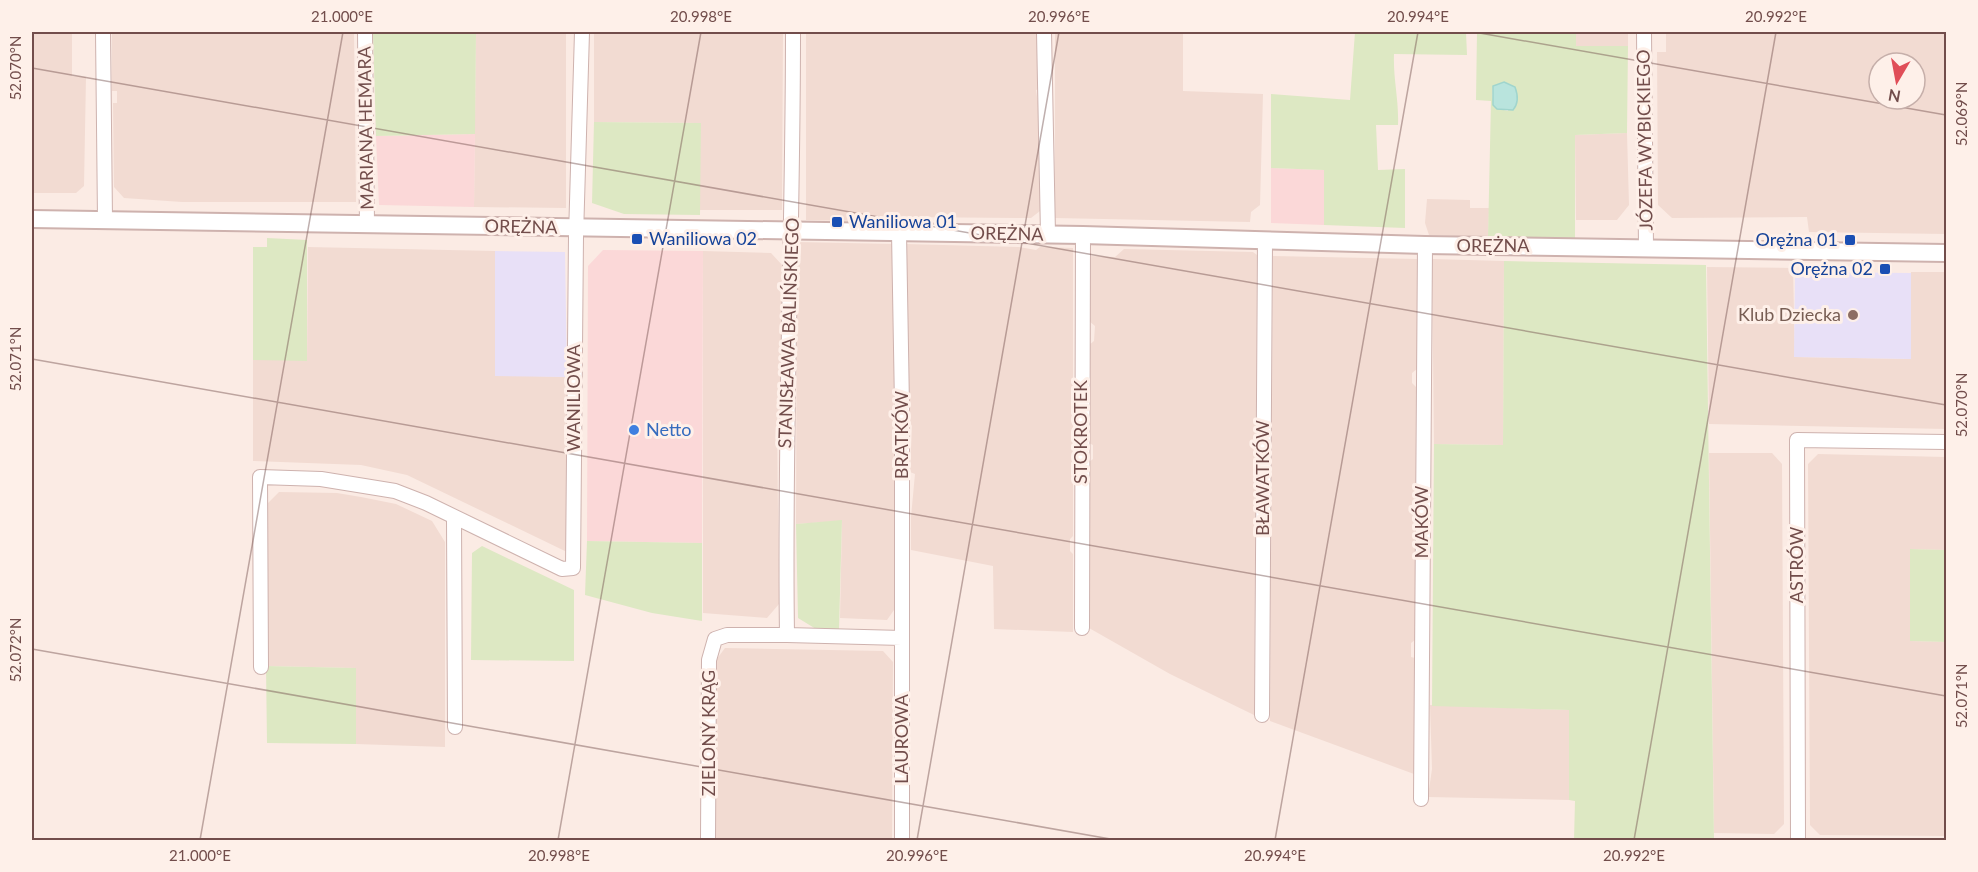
<svg xmlns="http://www.w3.org/2000/svg" width="1978" height="872" viewBox="0 0 1978 872" font-family="Lato,sans-serif">
  <style>
    .residential { fill: #f2dbd2; fill-rule: evenodd }
    .commercial { fill: #fbd8d8 }
    .education { fill: #e8e0f7 }
    .green { fill: #dde8c3; fill-rule: evenodd }
    .water { fill: #b9e4dd; stroke: #a0d5cd; stroke-width: 1.5 }
    .lines { fill: none; stroke-linecap: round; stroke-linejoin: round }
    .minor-casing { stroke: #ceb2ae; stroke-width: 16 }
    .tertiary-casing { stroke: #ceb2ae; stroke-width: 20 }
    .minor { stroke: #fff; stroke-width: 14 }
    .tertiary { stroke: #fff; stroke-width: 16 }
    .ticks { fill: none; stroke: #724d4b; stroke-width: 1.5; stroke-opacity: 0.45 }
    .transit-dot { fill: #1a4fb4; stroke: #fef0e9; stroke-width: 2 }
    .education-dot { fill: #8d6e63; stroke: #fef0e9; stroke-width: 2 }
    .shop-dot { fill: #3f7fe0; stroke: #fef0e9; stroke-width: 2 }
    .labels { text-anchor: middle; stroke-width: 6; stroke-linejoin: round; paint-order: stroke }
    .street-label { font-size: 18px; fill: #724d4b; stroke: #fef0e9 }
    .transit-label { font-size: 18px; fill: #164399; stroke: #fef0e9; text-anchor: start }
    .education-label { font-size: 18px; fill: #785e54; stroke: #fef0e9; text-anchor: end }
    .shop-label { font-size: 18px; fill: #366cbe; stroke: #fef0e9; text-anchor: start }
    .neatline { fill: none; stroke: #724d4b; stroke-width: 2 }
    .ticks-label { font-size: 15px; text-anchor: middle; fill: #724d4b }
  </style>
  <rect width="100%" height="100%" fill="#fbebe4"/>
  <path class="residential" d="M 32,32 L 72,32 L 72,76 L 86,77 L 84,186 L 76,193 L 32,193 Z
    M 112,32 L 354,32 L 356,202 L 182,202 L 124,198 L 114,187 L 113,103 L 117,103 L 117,91 L 112,91 Z
    M 476,32 L 566,32 L 566,208 L 474,207 Z
    M 594,32 L 783,32 L 782,210 L 700,210 L 700,123 L 594,122 Z
    M 806,32 L 1034,32 L 1039,34 L 1040,89 L 1036,90 L 1040,117 L 1040,211 L 1031,218 L 901,217 L 902,222 L 806,220 Z
    M 1055,32 L 1183,32 L 1183,91 L 1263,94 L 1260,205 L 1251,212 L 1250,222 L 1055,218 Z
    M 1576,32 L 1628,32 L 1628,46 L 1576,46 Z
    M 1657,32 L 1946,32 L 1946,234 L 1809,232 L 1807,217 L 1672,218 L 1658,205 L 1657,52 L 1666,52 L 1666,32 ZM 1879,63 L 1915,63 L 1915,99 L 1879,99 Z
    M 1627,133 L 1629,205 L 1617,220 L 1576,220 L 1575,135 Z
    M 1427,199 L 1470,200 L 1470,208 L 1489,208 L 1488,237 L 1429,235 L 1425,223 Z
    M 797,242 L 894,244 L 894,610 L 887,620 L 840,618 L 842,521 L 796,524 Z
    M 905,244 L 1019,247 L 1036,250 L 1040,247 L 1073,248 L 1073,536 L 1070,539 L 1070,551 L 1073,554 L 1073,632 L 994,629 L 993,566 L 911,550 L 911,517 L 915,474 L 910,472 L 912,426 L 909,420 Z
    M 308,247 L 495,251 L 495,375 L 567,377 L 567,424 L 564,428 L 564,440 L 567,442 L 567,552 L 407,475 L 361,465 L 253,461 L 253,360 L 307,360 Z
    M 1124,249 L 1253,252 L 1257,255 L 1254,715 L 1170,674 L 1089,628 L 1089,462 L 1093,459 L 1093,445 L 1089,443 L 1089,345 L 1094,341 L 1095,326 L 1089,321 L 1090,256 L 1115,257 Z
    M 703,251 L 771,253 L 783,266 L 784,381 L 777,419 L 779,604 L 767,618 L 703,613 Z
    M 1273,256 L 1417,259 L 1417,369 L 1412,373 L 1412,383 L 1416,387 L 1415,640 L 1411,643 L 1411,657 L 1415,658 L 1414,774 L 1270,721 Z
    M 1432,259 L 1504,261 L 1503,445 L 1434,444 Z
    M 1707,267 L 1793,268 L 1795,357 L 1911,359 L 1911,272 L 1946,272 L 1946,429 L 1709,424 Z
    M 1709,453 L 1772,453 L 1782,464 L 1784,824 L 1774,834 L 1714,833 Z
    M 1818,454 L 1946,457 L 1946,550 L 1910,549 L 1910,641 L 1946,642 L 1946,836 L 1820,835 L 1810,825 L 1808,464 Z
    M 279,492 L 337,493 L 361,497 L 396,504 L 432,521 L 445,542 L 445,747 L 356,744 L 356,668 L 267,666 L 266,505 Z
    M 725,648 L 883,651 L 893,662 L 892,840 L 716,840 L 716,660 Z
    M 1430,705 L 1569,710 L 1569,800 L 1428,797 L 1432,769 Z"/>
  <path class="commercial" d="M 475,134 L 474,207 L 379,205 L 376,136 Z
    M 1271,168 L 1324,170 L 1324,225 L 1271,223 Z
    M 603,250 L 703,251 L 702,543 L 587,541 L 588,266 Z"/>
  <path class="education" d="M 495,251 L 565,252 L 567,377 L 495,376 Z
    M 1795,272 L 1911,273 L 1911,359 L 1794,357 Z"/>
  <path class="green" d="M 373,32 L 476,32 L 475,134 L 376,136 Z
    M 1355,32 L 1466,32 L 1467,55 L 1394,54 C 1393,79 1399,99 1398,125 L 1376,125 L 1378,170 L 1405,169 L 1405,228 L 1324,225 L 1324,170 L 1271,168 L 1271,94 L 1350,100 Z
    M 1477,32 L 1576,32 L 1576,46 L 1628,46 L 1627,133 L 1575,135 L 1575,239 L 1488,237 L 1491,101 L 1476,100 ZM 1504,82 L 1508,111 C 1493,108 1491,101 1493,86 Z
    M 594,122 L 701,123 L 700,215 L 624,214 L 592,203 Z
    M 267,238 L 307,240 L 307,361 L 253,360 L 253,247 L 267,247 Z
    M 1504,261 L 1706,265 L 1714,840 L 1574,840 L 1575,801 L 1569,800 L 1569,710 L 1432,706 L 1434,444 L 1503,445 Z
    M 842,520 L 839,629 L 816,629 L 798,618 L 796,524 Z
    M 587,541 L 702,543 L 702,621 L 652,613 L 585,595 Z
    M 482,546 L 574,590 L 574,661 L 471,660 L 472,553 Z
    M 1910,549 L 1946,550 L 1946,642 L 1910,641 Z
    M 266,666 L 356,668 L 356,744 L 267,743 Z"/>
  <path class="water" d="M 1504,82 L 1515,87 C 1518,95 1519,103 1513,110 L 1497,109 L 1493,105 L 1493,86 Z"/>
  <g class="lines">
    <g class="minor-casing">
      <path id="minor" d="M 103,32 L 105,220
        M 365,32 L 367,225
        M 1044,32 L 1048,235
        M 1644,32 L 1646,248
        M 899,232 L 902,406 L 902,840
        M 454,519 L 455,727
        M 1082,628 L 1083,235
        M 787,635 C 784,434 793,233 793,32
        M 261,667 L 260,477 L 321,479 L 395,491 L 426,503 L 562,569 L 573,568 L 576,236 L 582,32
        M 1262,715 L 1265,241
        M 1421,799 L 1425,245
        M 708,840 L 709,660 L 715,639 L 727,635 L 787,635 L 902,638
        M 1798,840 L 1797,440 L 1946,442"/>
    </g>
    <g class="tertiary-casing">
      <path id="tertiary" d="M 32,219 L 1083,235 L 1425,245 L 1946,253"/>
    </g>
    <use href="#minor" class="minor"/>
    <use href="#tertiary" class="tertiary"/>
  </g>
  <path class="ticks" d="M 1474,32 L 1946,115M 32,68 L 1946,405M 32,359 L 1946,696M 32,649 L 1116,840M 200,840 L 343,32M 558,840 L 701,32M 917,840 L 1059,32M 1275,840 L 1418,32M 1634,840 L 1776,32"/>
  <g class="transit-dot">
    <rect x="831" y="216" width="12" height="12" rx="3"/>
    <rect x="631" y="233" width="12" height="12" rx="3"/>
    <rect x="1844" y="234" width="12" height="12" rx="3"/>
    <rect x="1879" y="263" width="12" height="12" rx="3"/>
  </g>
  <circle class="education-dot" cx="1853" cy="315" r="6"/>
  <circle class="shop-dot" cx="634" cy="430" r="6"/>
  <g class="labels">
    <g class="street-label">
      <text transform="translate(366 128) rotate(-91)" y="6">MARIANA HEMARA</text>
      <text transform="translate(1645 140) rotate(-91)" y="6">JÓZEFA WYBICKIEGO</text>
      <text transform="translate(521 227) rotate(1)" y="6">ORĘŻNA</text>
      <text transform="translate(1007 234) rotate(1)" y="6">ORĘŻNA</text>
      <text x="1493" y="252">ORĘŻNA</text>
      <text transform="translate(789 333) rotate(-88)" y="6">STANISŁAWA BALIŃSKIEGO</text>
      <text transform="translate(574 398) rotate(-90)" y="6">WANILIOWA</text>
      <text transform="translate(1081 432) rotate(-90)" y="6">STOKROTEK</text>
      <text transform="translate(902 435) rotate(-90)" y="6">BRATKÓW</text>
      <text transform="translate(1263 478) rotate(-90)" y="6">BŁAWATKÓW</text>
      <text transform="translate(1422 522) rotate(-90)" y="6">MAKÓW</text>
      <text transform="translate(1797 565) rotate(-90)" y="6">ASTRÓW</text>
      <text transform="translate(709 733) rotate(-90)" y="6">ZIELONY KRĄG</text>
      <text transform="translate(902 739) rotate(-90)" y="6">LAUROWA</text>
    </g>
    <g class="transit-label">
      <text x="849" y="228">Waniliowa 01</text>
      <text x="649" y="245">Waniliowa 02</text>
      <text x="1838" y="246" text-anchor="end">Orężna 01</text>
      <text x="1873" y="275" text-anchor="end">Orężna 02</text>
    </g>
    <g class="education-label">
      <text x="1841" y="321">Klub Dziecka</text>
    </g>
    <g class="shop-label">
      <text x="646" y="436">Netto</text>
    </g>
  </g>
  <rect width="1978" height="872" fill="none" stroke="#fef0e9" stroke-width="66"/>
  <g transform="translate(1897 81) rotate(190)"><circle r="28" fill="#fef0e9" stroke="#c6afaa" stroke-width="1.5"/>
  <path d="M0-4.5L10 22L0 15L-10 22Z" fill="#e04e58"/>
  <text y="-9" font-size="16" font-weight="bold" text-anchor="middle" fill="#724d4b">N</text>
  </g>
  <rect x="33" y="33" width="1912" height="806" class="neatline"/>
  <g class="ticks-label">
    <text x="342" y="22">21.000°E</text>
    <text x="701" y="22">20.998°E</text>
    <text x="1059" y="22">20.996°E</text>
    <text x="1418" y="22">20.994°E</text>
    <text x="1776" y="22">20.992°E</text>
    <text transform="translate(16 68) rotate(-90)" y="5">52.070°N</text>
    <text transform="translate(1962 114) rotate(-90)" y="5">52.069°N</text>
    <text transform="translate(16 359) rotate(-90)" y="5">52.071°N</text>
    <text transform="translate(1962 405) rotate(-90)" y="5">52.070°N</text>
    <text transform="translate(16 650) rotate(-90)" y="5">52.072°N</text>
    <text transform="translate(1962 696) rotate(-90)" y="5">52.071°N</text>
    <text x="200" y="861">21.000°E</text>
    <text x="559" y="861">20.998°E</text>
    <text x="917" y="861">20.996°E</text>
    <text x="1275" y="861">20.994°E</text>
    <text x="1634" y="861">20.992°E</text>
  </g>
</svg>
